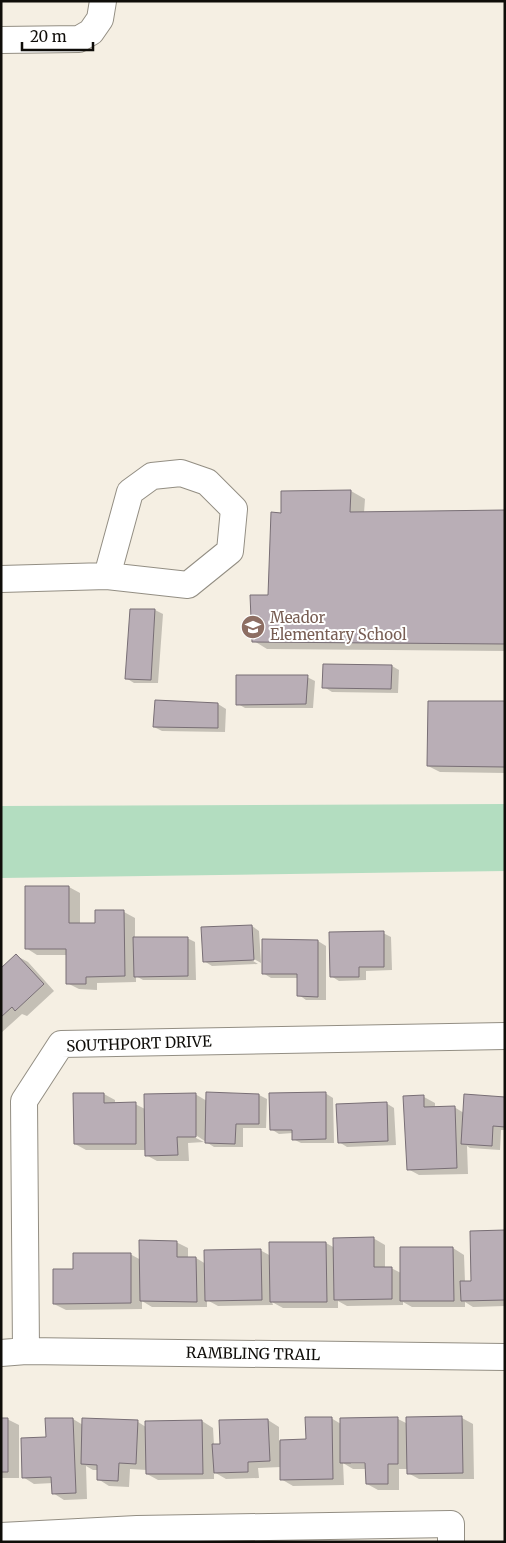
<svg xmlns="http://www.w3.org/2000/svg" width="506" height="1543" viewBox="0 0 506 1543" font-family="Merriweather,serif">
  <style>
    .green { fill: #b3ddc0 }
    .shadow { fill: #0003; fill-rule: evenodd }
    .building { fill: #b9aeb6; stroke: #786e75 }
    .lines { fill: none; stroke-linecap: round; stroke-linejoin: round }
    .minor-casing { stroke: #938e83; stroke-width: 28 }
    .minor { stroke: #fff; stroke-width: 26 }
    .labels { text-anchor: middle; stroke-width: 4; stroke-linejoin: round; paint-order: stroke }
    .education-label { font-size: 15px; fill: #785e54; stroke: #fff; text-anchor: start }
    .street-label { font-size: 15px; fill: #0f0d09; stroke: #fff }
  </style>
  <rect width="100%" height="100%" fill="#f5efe3"/>
  <path class="green" d="M 505,804 L 505,871 L 1,878 L 1,806 Z"/>
  <path class="shadow" d="M 351,491 L 365,499 L 364,513 L 505,512 L 505,651 L 267,649 L 254,641 L 269,596 L 282,514 L 282,492 Z
    M 155,610 L 163,614 L 158,683 L 134,683 L 126,678 Z
    M 392,666 L 399,670 L 398,693 L 332,692 L 324,687 Z
    M 307,677 L 315,681 L 313,708 L 245,708 L 238,704 Z
    M 505,702 L 505,773 L 440,772 L 428,766 Z
    M 218,704 L 226,709 L 225,732 L 162,731 L 154,727 Z
    M 69,887 L 80,893 L 80,924 L 96,924 L 124,912 L 135,918 L 135,939 L 187,938 L 195,942 L 196,980 L 143,980 L 136,976 L 136,982 L 97,983 L 97,990 L 79,989 L 67,983 L 67,955 L 37,955 L 26,948 Z
    M 252,926 L 259,931 L 261,963 L 249,956 L 248,958 L 258,964 L 212,966 L 204,961 Z
    M 383,933 L 391,937 L 392,970 L 366,971 L 366,980 L 339,981 L 331,976 Z
    M 263,940 L 318,941 L 326,946 L 326,1000 L 306,1000 L 299,995 L 298,978 L 271,978 L 263,973 Z
    M 17,956 L 28,962 L 54,991 L 27,1016 L 22,1014 L 1,1033 L 1,970 Z
    M 325,1093 L 333,1098 L 334,1143 L 301,1143 L 293,1139 L 293,1133 L 279,1134 L 271,1129 Z
    M 104,1094 L 115,1100 L 115,1104 L 135,1104 L 145,1109 L 195,1094 L 207,1101 L 259,1095 L 267,1099 L 266,1128 L 243,1128 L 243,1147 L 214,1147 L 191,1132 L 190,1135 L 204,1142 L 188,1143 L 189,1161 L 157,1161 L 146,1155 L 146,1150 L 86,1150 L 75,1144 Z
    M 424,1097 L 435,1103 L 435,1108 L 454,1107 L 464,1113 L 505,1098 L 505,1130 L 501,1130 L 500,1150 L 470,1148 L 467,1146 L 468,1174 L 419,1175 L 408,1169 Z
    M 386,1103 L 394,1108 L 396,1145 L 347,1147 L 339,1142 Z
    M 505,1232 L 505,1306 L 473,1307 L 465,1302 L 465,1307 L 412,1307 L 403,1302 L 403,1305 L 347,1306 L 338,1301 L 338,1308 L 283,1308 L 272,1302 L 273,1305 L 218,1306 L 207,1300 L 207,1307 L 152,1307 L 142,1301 L 142,1309 L 66,1310 L 54,1304 L 75,1270 L 130,1254 L 141,1260 L 176,1242 L 188,1248 L 188,1258 L 196,1258 L 206,1264 L 260,1250 L 271,1256 L 326,1243 L 335,1248 L 373,1238 L 385,1245 L 385,1268 L 391,1268 L 401,1273 L 401,1249 L 453,1248 L 464,1255 L 465,1282 L 472,1282 Z
    M 331,1418 L 341,1424 L 398,1419 L 408,1424 L 408,1418 L 462,1418 L 473,1424 L 474,1479 L 419,1479 L 408,1473 L 408,1469 L 399,1469 L 399,1490 L 378,1490 L 367,1484 L 367,1469 L 353,1469 L 343,1463 L 344,1485 L 293,1486 L 281,1479 L 281,1467 L 258,1468 L 259,1478 L 226,1479 L 214,1472 L 214,1479 L 158,1480 L 147,1474 L 147,1470 L 130,1469 L 129,1487 L 109,1486 L 98,1479 L 98,1470 L 93,1470 L 86,1466 L 87,1499 L 64,1500 L 53,1493 L 53,1483 L 34,1484 L 23,1477 L 47,1438 L 73,1419 L 83,1425 L 84,1419 L 138,1422 L 146,1427 L 146,1422 L 202,1421 L 213,1428 L 214,1445 L 221,1445 L 268,1420 L 279,1427 L 279,1441 L 307,1441 ZM 351,1462 L 372,1462 L 372,1464 L 351,1464 Z
    M 1,1419 L 7,1419 L 19,1425 L 19,1478 L 1,1478 Z"/>
  <path class="building" d="M 351,490 L 350,512 L 505,510 L 505,644 L 252,642 L 250,595 L 268,595 L 271,512 L 281,513 L 281,491 Z
    M 130,609 L 155,609 L 151,680 L 125,679 Z
    M 323,664 L 392,665 L 391,689 L 322,688 Z
    M 236,675 L 308,675 L 306,704 L 236,705 Z
    M 155,700 L 218,703 L 218,728 L 153,727 Z
    M 428,701 L 505,701 L 505,767 L 427,766 Z
    M 25,886 L 69,886 L 69,923 L 95,923 L 95,910 L 124,910 L 125,976 L 86,977 L 86,984 L 66,984 L 66,949 L 25,949 Z
    M 252,925 L 254,960 L 203,962 L 201,927 Z
    M 384,931 L 384,967 L 359,967 L 359,977 L 330,977 L 329,932 Z
    M 133,937 L 188,937 L 188,976 L 134,977 Z
    M 262,939 L 318,940 L 318,997 L 297,996 L 297,974 L 262,974 Z
    M 16,954 L 44,984 L 15,1011 L 12,1007 L 1,1017 L 1,968 Z
    M 206,1092 L 259,1094 L 259,1124 L 236,1124 L 235,1144 L 205,1143 Z
    M 326,1092 L 326,1139 L 292,1140 L 292,1130 L 270,1130 L 269,1093 Z
    M 73,1093 L 104,1093 L 104,1103 L 136,1102 L 136,1144 L 74,1144 Z
    M 196,1093 L 196,1137 L 177,1137 L 178,1155 L 145,1156 L 144,1094 Z
    M 464,1094 L 505,1097 L 505,1127 L 493,1126 L 492,1146 L 461,1144 Z
    M 424,1095 L 424,1107 L 455,1106 L 457,1168 L 407,1170 L 403,1096 Z
    M 387,1102 L 388,1141 L 338,1143 L 336,1104 Z
    M 505,1230 L 505,1300 L 461,1301 L 460,1281 L 471,1281 L 470,1231 Z
    M 374,1237 L 374,1267 L 392,1267 L 392,1299 L 334,1300 L 333,1238 Z
    M 139,1240 L 177,1241 L 177,1257 L 196,1257 L 197,1302 L 140,1301 Z
    M 269,1242 L 326,1242 L 327,1302 L 270,1302 Z
    M 400,1247 L 453,1247 L 454,1301 L 400,1301 Z
    M 261,1249 L 262,1300 L 205,1301 L 204,1250 Z
    M 73,1253 L 131,1253 L 131,1303 L 53,1304 L 53,1269 L 73,1269 Z
    M 462,1416 L 463,1473 L 407,1474 L 406,1417 Z
    M 305,1417 L 332,1417 L 333,1479 L 280,1480 L 280,1440 L 306,1439 Z
    M 398,1417 L 398,1464 L 388,1464 L 388,1484 L 366,1484 L 365,1463 L 340,1463 L 340,1418 Z
    M 1,1418 L 8,1418 L 8,1472 L 1,1472 Z
    M 45,1418 L 73,1418 L 76,1493 L 52,1494 L 51,1477 L 22,1478 L 21,1438 L 46,1437 Z
    M 82,1418 L 138,1420 L 136,1464 L 119,1463 L 118,1481 L 97,1480 L 97,1465 L 81,1464 Z
    M 268,1419 L 270,1461 L 248,1462 L 248,1472 L 214,1473 L 212,1444 L 220,1444 L 219,1420 Z
    M 202,1420 L 203,1474 L 146,1474 L 145,1421 Z"/>
  <g class="lines">
    <g class="minor-casing">
      <path id="minor" d="M 1,40 L 79,39 L 91,32 L 100,19 L 103,1
        M 181,473 L 207,482 L 234,509 L 230,551 L 188,585 L 107,576 L 130,492 L 152,476 Z
        M 1,579 L 107,576
        M 26,1351 L 24,1101 L 61,1044 L 505,1036
        M 1,1353 L 26,1351 L 505,1357
        M 137,1529 L 451,1524 L 451,1542
        M 1,1536 L 137,1529 L 137,1542"/>
    </g>
    <use href="#minor" class="minor"/>
  </g>
  <defs>
    <g id="school-disc" transform="scale(1.25)"><circle r="9.5" fill="#8d6e63" stroke="#fff"/><path d="M0-5L7-2L0 1L-7-2ZM-4 1L0 2.5L4 1V4Q0 6-4 4Z" fill="#fff"/></g>
  </defs>
  <g fill-rule="evenodd">
    <use href="#school-disc" x="253" y="627"/>
  </g>
  <g class="labels">
    <g class="education-label">
      <text x="270" y="623">Meador<tspan x="270" dy="17">Elementary School</tspan></text>
    </g>
    <g class="street-label">
      <text transform="translate(139 1044) rotate(-2)" y="5">SOUTHPORT DRIVE</text>
      <text transform="translate(253 1354) rotate(1)" y="5">RAMBLING TRAIL</text>
    </g>
  </g>
  <rect width="506" height="1543" fill="none" stroke="#0f0d09" stroke-width="5"/>
  <path d="M22 42v8h71v-8" fill="none" stroke="#0f0d09" stroke-width="2.5"/>
  <text x="30" y="42" font-size="15" fill="#0f0d09" stroke="#ffffff" stroke-width="4" paint-order="stroke">20 m</text>
</svg>
